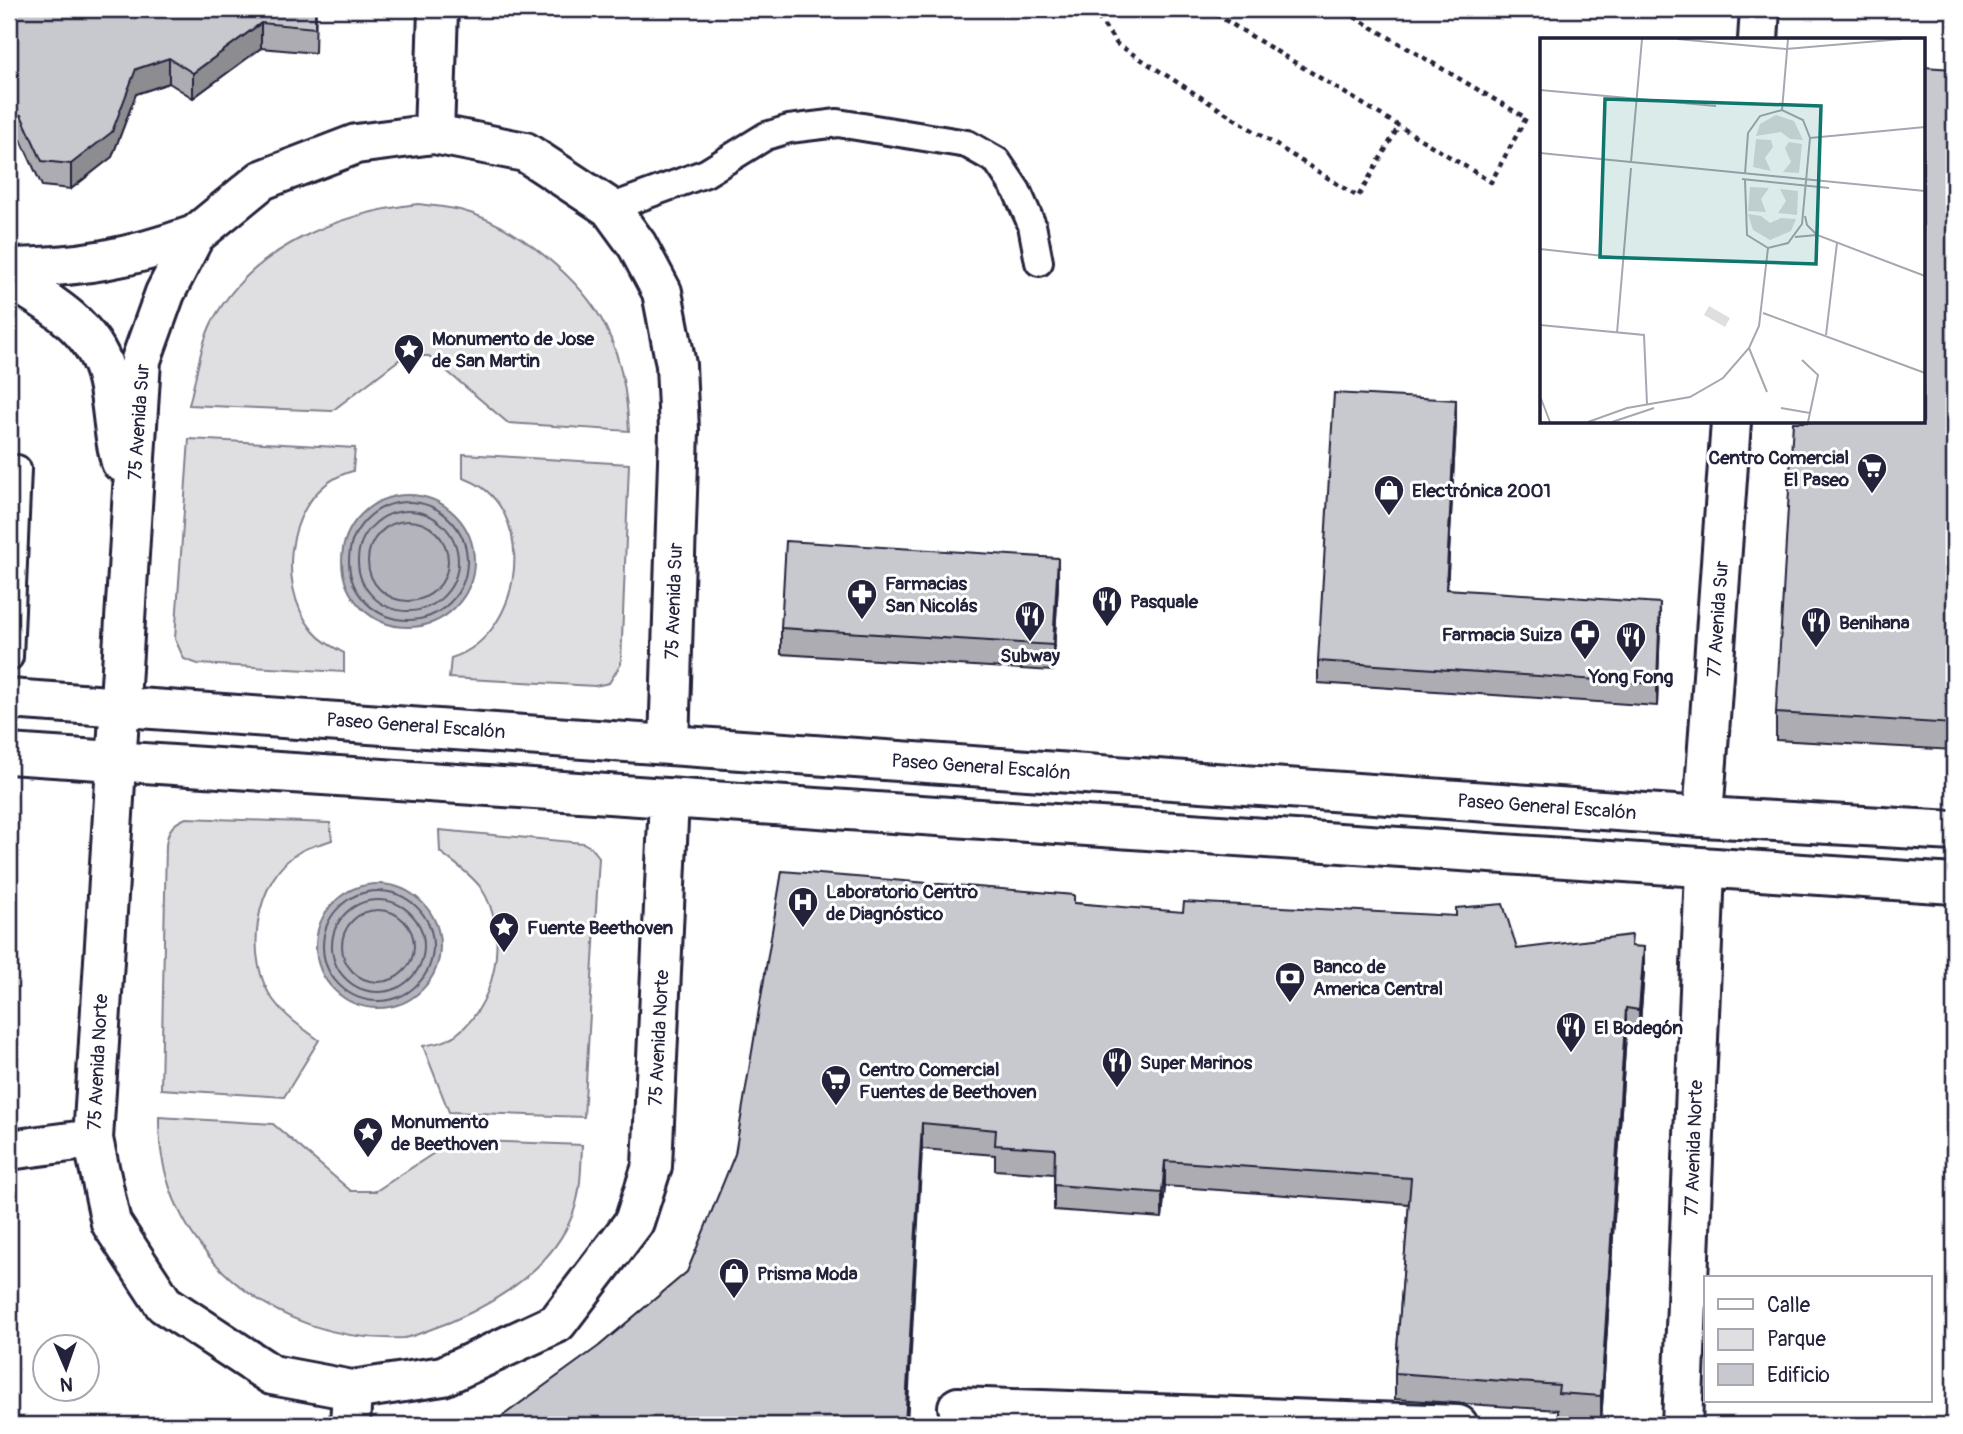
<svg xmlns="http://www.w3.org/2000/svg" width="1963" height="1434" viewBox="0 0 1963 1434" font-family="Pangolin,sans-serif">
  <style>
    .green { fill: #dfdfe2; stroke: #80808e; stroke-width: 2 }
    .water { fill: #b4b4bc; stroke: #7a7a88; stroke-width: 2 }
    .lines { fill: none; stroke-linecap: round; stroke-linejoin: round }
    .shore { stroke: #5c5c6f; stroke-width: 2 }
    .lane-casing { stroke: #22223b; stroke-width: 32 }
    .street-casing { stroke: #22223b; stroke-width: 44 }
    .secondary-casing { stroke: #22223b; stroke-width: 44 }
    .path { stroke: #22223b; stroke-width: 4.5; stroke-dasharray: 5 5; stroke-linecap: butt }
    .lane { stroke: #fff; stroke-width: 26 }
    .street { stroke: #fff; stroke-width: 38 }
    .secondary { stroke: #fff; stroke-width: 38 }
    .wall { fill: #acacb2; stroke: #22223b; stroke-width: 2 }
    .shaded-wall { fill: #8c8c91; stroke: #22223b; stroke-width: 2 }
    .building { fill: #c8c8cf; stroke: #22223b; stroke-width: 2 }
    .labels { text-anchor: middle; stroke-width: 6; stroke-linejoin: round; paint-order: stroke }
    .poi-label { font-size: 19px; font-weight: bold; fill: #22223b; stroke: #fff; text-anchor: start }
    .street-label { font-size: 19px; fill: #22223b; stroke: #fff }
    .inset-road { fill: none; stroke: #a7a7b1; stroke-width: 2 }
    .view { fill: #0f766e; fill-opacity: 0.15; stroke: #0f766e; stroke-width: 3.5 }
    .inset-edge { fill: none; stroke: #22223b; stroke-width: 3.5 }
  </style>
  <rect width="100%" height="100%" fill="#fff"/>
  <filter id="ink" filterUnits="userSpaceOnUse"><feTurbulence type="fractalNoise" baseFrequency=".0143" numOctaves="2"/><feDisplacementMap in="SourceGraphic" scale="14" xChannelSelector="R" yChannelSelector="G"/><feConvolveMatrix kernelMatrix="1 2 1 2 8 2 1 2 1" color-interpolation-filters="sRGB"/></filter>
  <g filter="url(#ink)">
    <path class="green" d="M 418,204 C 432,206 447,207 460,210 C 513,223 583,279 606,328 C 622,361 627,395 629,431 L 508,423 L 429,356 L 404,356 L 332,411 L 189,405 C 196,379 200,346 212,322 C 252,247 339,213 418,204 Z
      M 189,439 L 355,448 L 353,471 C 288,488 273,583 313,631 C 321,641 333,647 344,653 L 344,672 L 198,664 L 184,659 L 175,639 Z
      M 463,454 L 629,464 L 621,664 L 609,683 L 595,686 L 449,678 L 451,658 C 527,635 539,502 463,478 Z
      M 186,818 L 330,823 L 332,840 C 322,844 310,846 301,851 C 254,877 243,961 274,1001 C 286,1017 302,1028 319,1040 L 284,1097 L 161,1089 L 166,845 C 168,830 172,824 186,818 Z
      M 439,830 L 583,843 L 592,848 L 599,857 L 584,1117 L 449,1112 L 423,1046 C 431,1044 442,1043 449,1039 C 496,1012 511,932 481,888 C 471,874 454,863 440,852 Z
      M 159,1117 L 273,1124 L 351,1191 L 376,1191 L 454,1140 L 582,1145 C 581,1172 581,1199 569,1223 C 544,1276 482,1312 429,1330 C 421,1333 412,1337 404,1338 C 275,1345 157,1250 159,1117 Z"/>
    <path class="water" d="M342 561a66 66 0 1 1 132 0a66 66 0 1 1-132 0Z
      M316 946a62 62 0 1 1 124 0a62 62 0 1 1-124 0Z"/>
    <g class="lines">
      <path class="shore" d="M349 561a59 59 0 1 1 118 0a59 59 0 1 1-118 0Z
        M358 561a50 50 0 1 1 100 0a50 50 0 1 1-100 0Z
        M368 561a40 40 0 1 1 80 0a40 40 0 1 1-80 0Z
        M323 946a55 55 0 1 1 110 0a55 55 0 1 1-110 0Z
        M332 946a46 46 0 1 1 92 0a46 46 0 1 1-92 0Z
        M342 946a36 36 0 1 1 72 0a36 36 0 1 1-72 0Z"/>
      <g class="lane-casing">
        <path id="lane" d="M 610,208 L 706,173 L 766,136 L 789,129 L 838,123 L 967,144 L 997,161 L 1017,191 L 1032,225 L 1039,262
          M 9,657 L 17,469"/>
      </g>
      <g class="street-casing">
        <path id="street" d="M 1758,40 L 1760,9
          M 1703,817 L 1731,422
          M 958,1407 L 1458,1425
          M 1682,1425 L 1705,870"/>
      </g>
      <g class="secondary-casing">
        <path id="secondary" d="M 434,134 L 438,9
          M 9,268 C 79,267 128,259 195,235
          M 9,278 C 47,301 91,325 105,371 C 114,400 112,432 121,462
          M 9,699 L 1703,817 L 1954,831
          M 669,744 L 679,430 L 676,365 L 662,292 L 637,245 L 610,208 L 525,152 L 434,134 L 356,144 L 262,180 L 195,235 L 165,293 L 141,360 L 93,1139 L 111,1223 L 164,1304 L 272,1375 L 352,1390 L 443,1376 L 557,1323 L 634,1222 L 652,1166 L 669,799
          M 9,754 L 1954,884
          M 9,1150 L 93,1139
          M 350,1425 L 352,1390"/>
      </g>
      <path class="path" d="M 1092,9 L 1117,44 L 1358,197 L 1399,126
        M 1207,9 L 1491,182 L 1526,118 L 1341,9"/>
      <use href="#lane" class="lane"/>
      <use href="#street" class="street"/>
      <use href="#secondary" class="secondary"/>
    </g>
    <path class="wall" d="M 9,9 L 316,9 L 315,53 L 261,48 L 193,98 L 169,83 L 136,94 L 112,157 L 71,189 L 42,186 L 21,140 L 9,139 Z
      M 1954,69 L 1954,750 L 1776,740 L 1776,713 Z
      M 1456,423 L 1447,589 L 1660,625 L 1657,706 L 1318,683 L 1318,661 Z
      M 1058,584 L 1053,671 L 781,654 L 781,628 Z
      M 1074,903 L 1517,949 L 1632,946 L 1644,972 L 1639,1035 L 1626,1033 L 1601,1422 L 1558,1418 L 1558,1410 L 1395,1399 L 1395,1373 L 1409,1204 L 1165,1186 L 1162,1218 L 1054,1210 L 1054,1174 L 995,1170 L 995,1155 L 922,1149 L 599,1346 L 687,1272 Z"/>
    <path class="shaded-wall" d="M 261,23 L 261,48 L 193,98 L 193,73 Z
      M 169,58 L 169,83 L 136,94 L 112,157 L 71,189 L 71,164 L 136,69 Z
      M 1456,400 L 1456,423 L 1446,611 L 1446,589 Z
      M 1058,558 L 1058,584 L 1053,671 L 1053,645 Z
      M 1660,603 L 1660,625 L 1657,706 L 1657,684 Z
      M 10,814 L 10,832 L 9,849 L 9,832 Z
      M 1644,947 L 1644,972 L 1639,1035 L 1639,1010 Z
      M 1626,1008 L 1626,1033 L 1601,1422 L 1601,1396 Z
      M 922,1123 L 922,1149 L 907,1425 L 905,1425 Z
      M 1165,1161 L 1165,1186 L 1162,1218 L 1162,1193 Z"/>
    <path class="building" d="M 9,9 L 315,9 L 315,28 L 261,23 L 193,73 L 169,58 L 136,69 L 112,132 L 71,164 L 42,161 L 21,115 L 9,114 Z
      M 1923,67 L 1954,69 L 1954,724 L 1776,713 L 1793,422 L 1923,422 Z
      M 1334,393 L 1456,400 L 1446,589 L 1660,603 L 1657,684 L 1318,661 Z
      M 786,541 L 1058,558 L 1053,645 L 781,628 Z
      M 782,871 L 1074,895 L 1074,903 L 1183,912 L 1184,902 L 1456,916 L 1456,908 L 1503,904 L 1517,949 L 1632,935 L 1631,946 L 1644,947 L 1639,1010 L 1626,1008 L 1601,1396 L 1558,1393 L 1559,1385 L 1395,1373 L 1411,1178 L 1165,1161 L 1162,1193 L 1054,1185 L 1055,1149 L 995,1145 L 996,1130 L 922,1123 L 905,1425 L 490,1425 L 599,1346 L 687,1272 L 735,1154 Z"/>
  </g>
  <defs>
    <g id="sight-pin" transform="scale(1.575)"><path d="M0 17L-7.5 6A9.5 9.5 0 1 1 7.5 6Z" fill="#22223b" stroke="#fff"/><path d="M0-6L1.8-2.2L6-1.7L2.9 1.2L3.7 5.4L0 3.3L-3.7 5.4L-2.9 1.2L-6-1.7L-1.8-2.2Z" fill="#fff"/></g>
    <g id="supermarket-pin" transform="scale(1.575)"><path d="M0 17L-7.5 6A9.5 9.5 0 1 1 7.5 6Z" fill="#22223b" stroke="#fff"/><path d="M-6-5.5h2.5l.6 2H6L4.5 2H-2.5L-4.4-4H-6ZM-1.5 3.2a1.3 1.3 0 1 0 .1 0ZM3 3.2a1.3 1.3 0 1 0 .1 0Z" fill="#fff"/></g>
    <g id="shop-pin" transform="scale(1.575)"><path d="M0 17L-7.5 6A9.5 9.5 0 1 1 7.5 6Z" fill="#22223b" stroke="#fff"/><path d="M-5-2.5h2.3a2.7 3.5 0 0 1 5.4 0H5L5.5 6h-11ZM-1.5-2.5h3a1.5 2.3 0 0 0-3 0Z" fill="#fff"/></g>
    <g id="pharmacy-pin" transform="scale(1.575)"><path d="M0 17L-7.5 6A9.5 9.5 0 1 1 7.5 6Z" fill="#22223b" stroke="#fff"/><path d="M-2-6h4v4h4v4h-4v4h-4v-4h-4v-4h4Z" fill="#fff"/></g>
    <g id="restaurant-pin" transform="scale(1.575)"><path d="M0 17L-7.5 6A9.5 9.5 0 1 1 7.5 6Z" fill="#22223b" stroke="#fff"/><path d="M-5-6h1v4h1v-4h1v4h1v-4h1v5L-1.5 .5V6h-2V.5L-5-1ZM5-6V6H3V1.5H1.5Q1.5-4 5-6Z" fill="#fff"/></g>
    <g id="hospital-pin" transform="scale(1.575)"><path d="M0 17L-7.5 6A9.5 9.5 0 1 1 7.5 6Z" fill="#22223b" stroke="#fff"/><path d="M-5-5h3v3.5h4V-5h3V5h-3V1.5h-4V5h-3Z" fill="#fff"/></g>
    <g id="bank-pin" transform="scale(1.575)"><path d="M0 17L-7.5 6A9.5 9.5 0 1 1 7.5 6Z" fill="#22223b" stroke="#fff"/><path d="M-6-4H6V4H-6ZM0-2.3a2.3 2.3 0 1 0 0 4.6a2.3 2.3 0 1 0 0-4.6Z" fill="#fff"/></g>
  </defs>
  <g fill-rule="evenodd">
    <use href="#sight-pin" x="409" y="349"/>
    <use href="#supermarket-pin" x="1872" y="468"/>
    <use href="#shop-pin" x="1389" y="490"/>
    <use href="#pharmacy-pin" x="862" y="594"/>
    <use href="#restaurant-pin" x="1107" y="601"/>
    <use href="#restaurant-pin" x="1030" y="616"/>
    <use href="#restaurant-pin" x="1816" y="622"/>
    <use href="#pharmacy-pin" x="1585" y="634"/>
    <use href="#restaurant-pin" x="1631" y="637"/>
    <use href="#hospital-pin" x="803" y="902"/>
    <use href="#sight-pin" x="504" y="927"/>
    <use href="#bank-pin" x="1290" y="977"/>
    <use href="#restaurant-pin" x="1571" y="1027"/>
    <use href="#restaurant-pin" x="1117" y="1062"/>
    <use href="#supermarket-pin" x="836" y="1080"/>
    <use href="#sight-pin" x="368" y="1132"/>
    <use href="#shop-pin" x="734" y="1273"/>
  </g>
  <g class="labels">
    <g class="poi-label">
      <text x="432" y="345">Monumento de Jose<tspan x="432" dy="22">de San Martin</tspan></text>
      <text x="1849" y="464" text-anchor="end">Centro Comercial<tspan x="1849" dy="22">El Paseo</tspan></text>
      <text x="1412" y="497">Electrónica 2001</text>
      <text x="885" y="590">Farmacias<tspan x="885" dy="22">San Nicolás</tspan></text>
      <text x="1130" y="608">Pasquale</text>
      <text x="1839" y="629">Benihana</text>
      <text x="1562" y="641" text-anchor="end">Farmacia Suiza</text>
      <text x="1030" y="662" text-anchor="middle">Subway</text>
      <text x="1631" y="683" text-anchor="middle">Yong Fong</text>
      <text x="826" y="898">Laboratorio Centro<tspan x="826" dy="22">de Diagnóstico</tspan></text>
      <text x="527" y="934">Fuente Beethoven</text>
      <text x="1313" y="973">Banco de<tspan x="1313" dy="22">America Central</tspan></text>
      <text x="1594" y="1034">El Bodegón</text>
      <text x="1140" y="1069">Super Marinos</text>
      <text x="859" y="1076">Centro Comercial<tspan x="859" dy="22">Fuentes de Beethoven</tspan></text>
      <text x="391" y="1128">Monumento<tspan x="391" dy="22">de Beethoven</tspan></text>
      <text x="757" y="1280">Prisma Moda</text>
    </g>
    <g class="street-label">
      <text transform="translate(138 422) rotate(-86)" y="7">75 Avenida Sur</text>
      <text transform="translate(673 601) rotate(-88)" y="7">75 Avenida Sur</text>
      <text transform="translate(1717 619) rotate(-86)" y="7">77 Avenida Sur</text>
      <text transform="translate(416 725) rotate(4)" y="7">Paseo General Escalón</text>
      <text transform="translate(981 766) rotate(4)" y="7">Paseo General Escalón</text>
      <text transform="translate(1547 806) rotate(4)" y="7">Paseo General Escalón</text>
      <text transform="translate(658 1038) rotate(-87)" y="7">75 Avenida Norte</text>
      <text transform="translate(97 1062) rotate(-87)" y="7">75 Avenida Norte</text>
      <text transform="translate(1693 1148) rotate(-88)" y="7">77 Avenida Norte</text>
    </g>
  </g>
  <g transform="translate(1540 38)">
    <rect width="385" height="385" fill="#fff"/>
    <path d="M 236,77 L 254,83 L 263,102 L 250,101 L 241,94 L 216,98 L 220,86 ZM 216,101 L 231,102 L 233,109 L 225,120 L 231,133 L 213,129 ZM 249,104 L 262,106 L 259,135 L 243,134 L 251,124 L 245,110 ZM 210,149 L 229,150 L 221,161 L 226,174 L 208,173 ZM 240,151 L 258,153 L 257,177 L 238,175 L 246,163 ZM 208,176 L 221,178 L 230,185 L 241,180 L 256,181 L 251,193 L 230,202 L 213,192 ZM 169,268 L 190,280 L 185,289 L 164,277 Z" fill="#dfdfe2"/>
    <path class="inset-road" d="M 137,1 L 246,11 L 362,1M 0,52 L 176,68M 242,72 L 248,1M 270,100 L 385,89M 0,115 L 385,153M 91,124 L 102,1M 202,141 L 289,150M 205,142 L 207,197 L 228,210 L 248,205 L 262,186 L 270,100 L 263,82 L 242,72 L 220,78 L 208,95 L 205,136M 265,178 L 267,187 L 277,197 L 385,238M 255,199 L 277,197M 0,211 L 82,220M 223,275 L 385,335M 0,287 L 104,297 L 107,366M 77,295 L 91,130M 286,297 L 297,205M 209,310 L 227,354M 262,322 L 278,337 L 268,384M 0,358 L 10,384M 241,370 L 270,375M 48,384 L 87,370 L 150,359 L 183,340 L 209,310 L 219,288 L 228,210M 72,384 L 114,370"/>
    <path class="view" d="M 65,61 L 281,68 L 276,226 L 60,219 Z"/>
    <rect width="385" height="385" class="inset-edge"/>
  </g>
  <rect width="1963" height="1434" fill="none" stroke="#fff" stroke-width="35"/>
  <rect x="18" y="18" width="1928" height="1399" fill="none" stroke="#22223b" stroke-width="2.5" filter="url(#ink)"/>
  <rect x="1704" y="1276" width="228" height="126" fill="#ffffff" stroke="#a7a7b1" stroke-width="2"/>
  <rect x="1718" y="1299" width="35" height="10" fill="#ffffff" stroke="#a7a7b1" stroke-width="2"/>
  <text x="1767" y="1312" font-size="21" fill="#22223b">Calle</text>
  <rect x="1718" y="1329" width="35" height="21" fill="#dfdfe2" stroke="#a7a7b1" stroke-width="2"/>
  <text x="1767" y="1346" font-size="21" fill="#22223b">Parque</text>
  <rect x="1718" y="1364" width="35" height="21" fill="#c8c8cf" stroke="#a7a7b1" stroke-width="2"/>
  <text x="1767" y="1382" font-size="21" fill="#22223b">Edificio</text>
  <g transform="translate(66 1368) rotate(178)"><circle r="33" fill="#ffffff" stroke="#a7a7b1" stroke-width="2"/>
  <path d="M0-5L12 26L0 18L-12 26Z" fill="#22223b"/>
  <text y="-10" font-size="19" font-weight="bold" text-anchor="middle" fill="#22223b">N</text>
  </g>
</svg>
